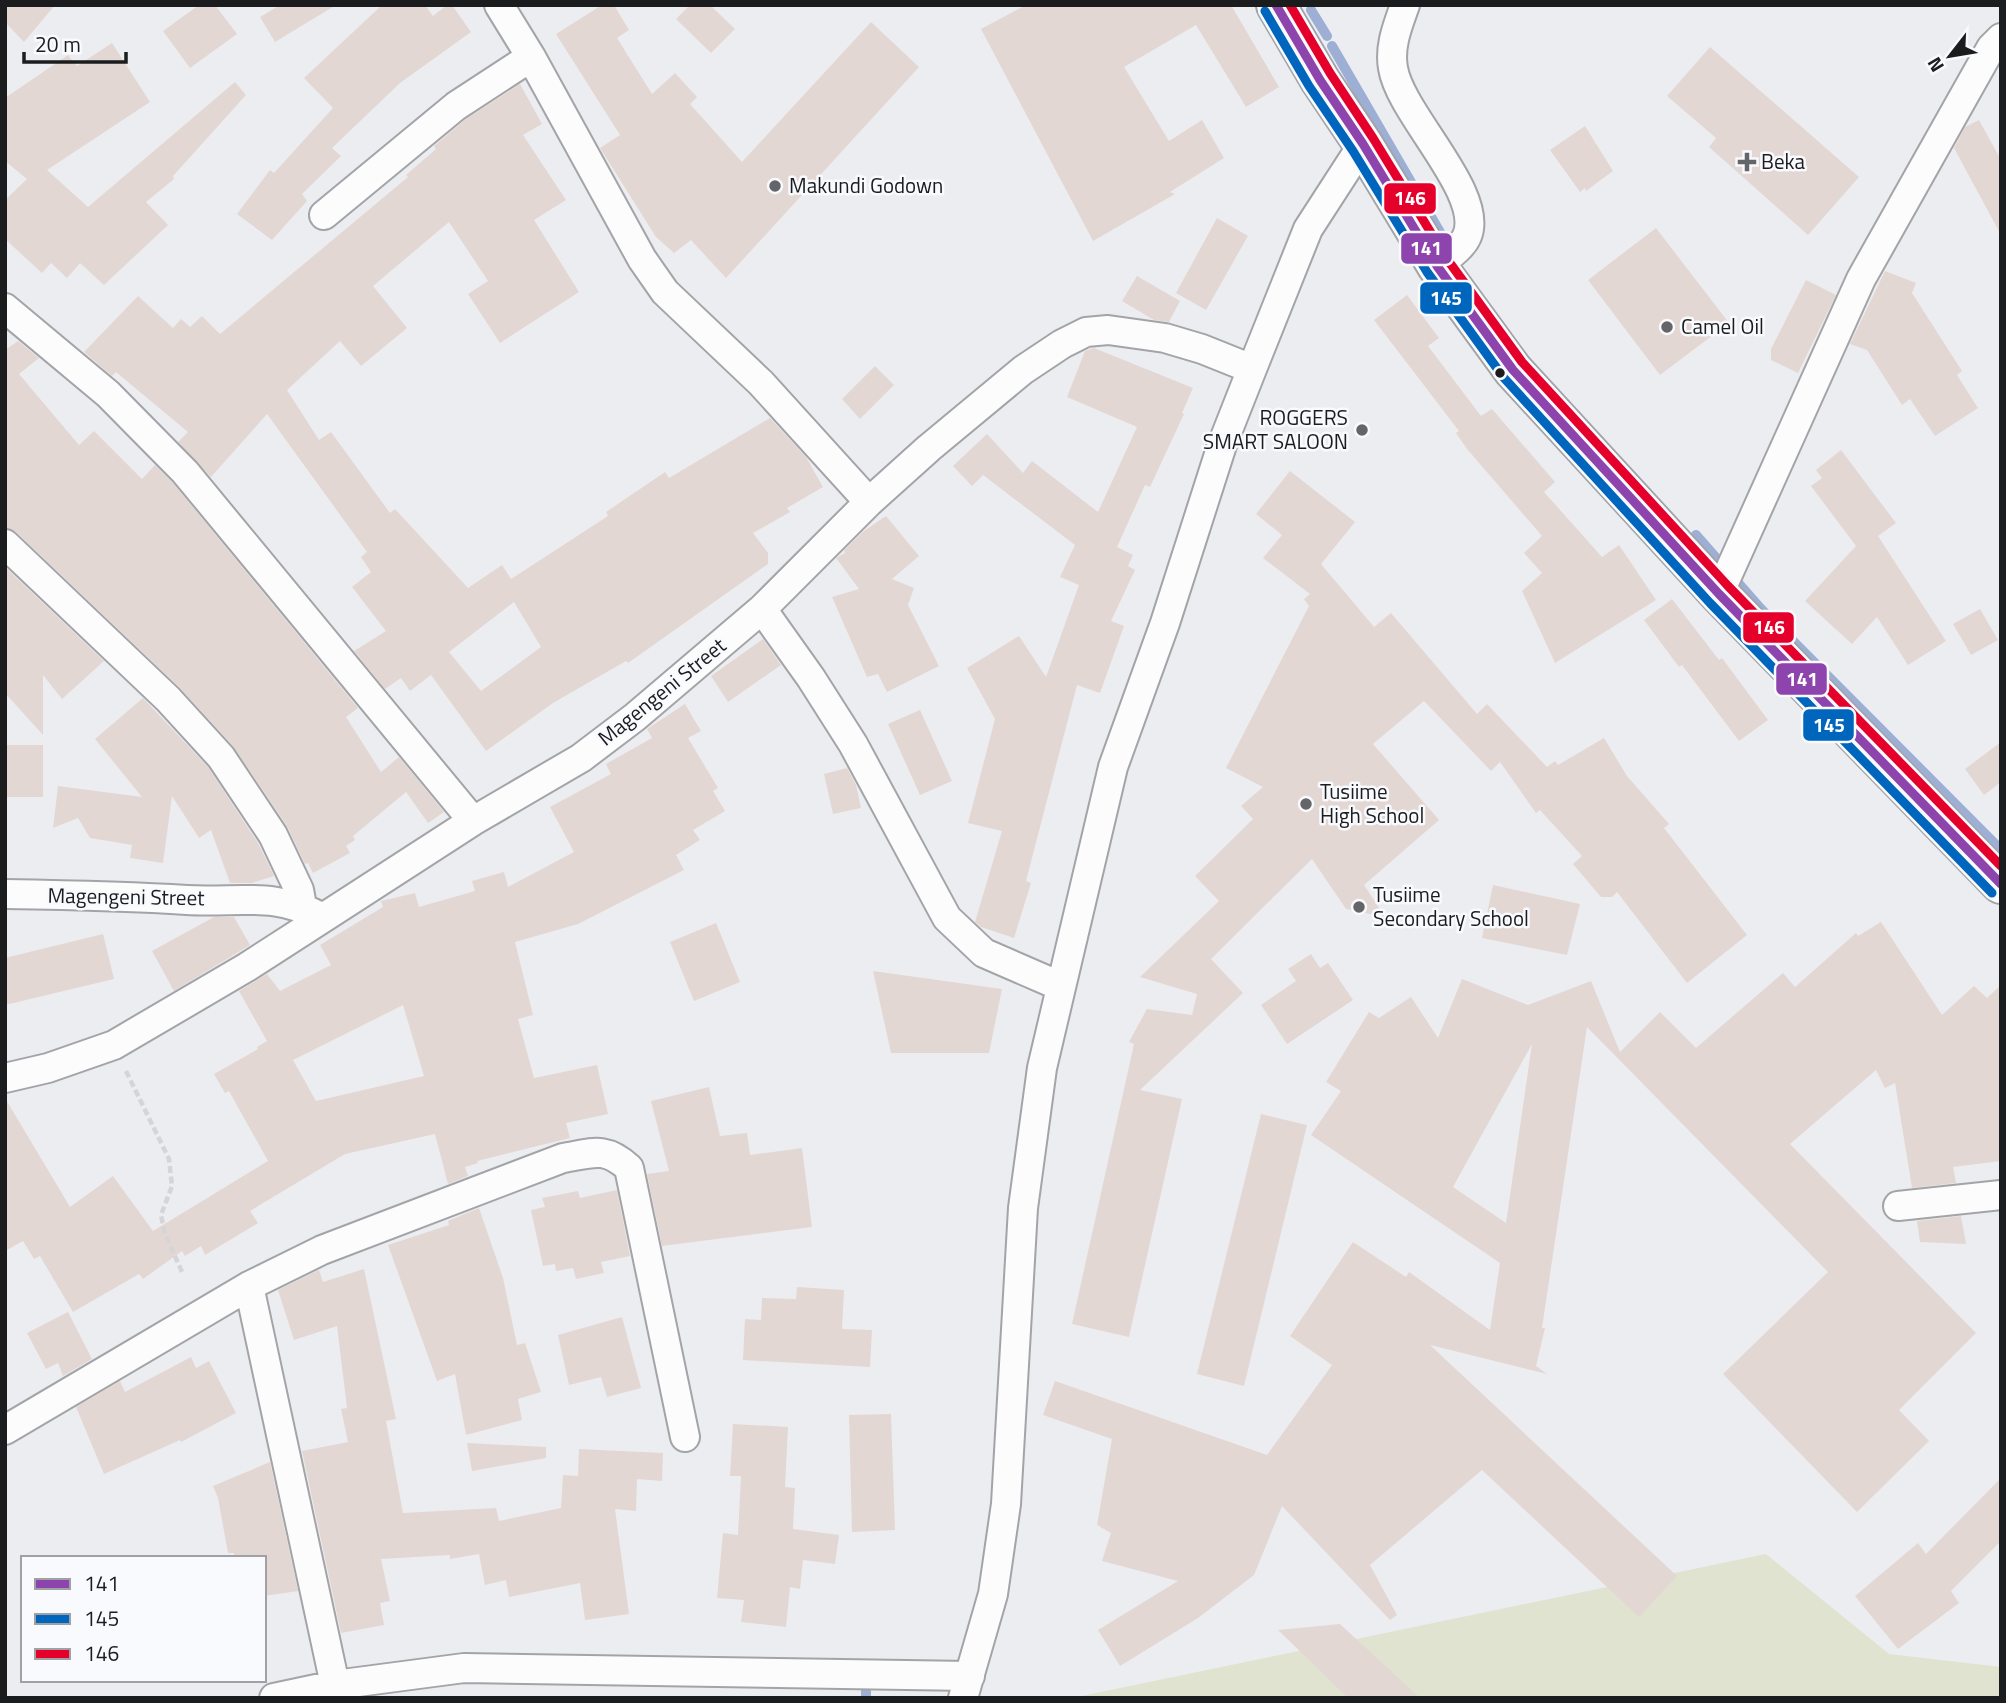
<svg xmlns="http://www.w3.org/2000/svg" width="2006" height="1703" viewBox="0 0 2006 1703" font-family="'Titillium Web',sans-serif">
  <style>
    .green { fill: #dfe3cf }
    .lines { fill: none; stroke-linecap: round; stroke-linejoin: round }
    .stream { stroke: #9dafd4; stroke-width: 10 }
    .building { fill: #e3d7d3; fill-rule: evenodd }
    .street-casing { stroke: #a3a4a7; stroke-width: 32 }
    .secondary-casing { stroke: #a3a4a7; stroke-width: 42 }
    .path { stroke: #d5d5d7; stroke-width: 4.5; stroke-dasharray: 7 3.5; stroke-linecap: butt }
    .street { stroke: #fcfcfd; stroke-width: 28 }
    .secondary { stroke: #fcfcfd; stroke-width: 38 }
    .bus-1-casing { stroke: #f9fafe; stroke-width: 14 }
    .bus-2-casing { stroke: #f9fafe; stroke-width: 14 }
    .bus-3-casing { stroke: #f9fafe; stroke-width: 14 }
    .bus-1 { stroke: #8e44ad; stroke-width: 9 }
    .bus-2 { stroke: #0065bd; stroke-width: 9 }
    .bus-3 { stroke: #e4002b; stroke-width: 9 }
    .poi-dot { fill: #646568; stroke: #f9fafe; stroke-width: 2.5 }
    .bus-dot { fill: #1b1c1e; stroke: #f9fafe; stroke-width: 2.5 }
    .labels { text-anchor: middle; stroke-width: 5; stroke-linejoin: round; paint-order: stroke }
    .poi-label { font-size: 21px; fill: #1b1c1e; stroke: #f9fafe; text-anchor: start }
    .street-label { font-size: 21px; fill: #1b1c1e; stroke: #f9fafe }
    .line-badge { stroke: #f9fafe; stroke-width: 2.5 }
    .badge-label { font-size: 19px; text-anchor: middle; font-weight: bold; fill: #fff }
  </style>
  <rect width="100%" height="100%" fill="#ecedf1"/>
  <path class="green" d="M 1766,1554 L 1889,1654 L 2001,1667 L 2001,1698 L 1072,1698 Z"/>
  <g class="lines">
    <path class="stream" d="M 1311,10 L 1327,36
      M 1332,46 L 1452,253
      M 1696,535 L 1761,609 L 2001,850
      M 866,1698 L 866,1689"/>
  </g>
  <path class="building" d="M 5,5 L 55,5 L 24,42 L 5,22 Z
    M 199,5 L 215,5 L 237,34 L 190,68 L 163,31 Z
    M 280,5 L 336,5 L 275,42 L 260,17 Z
    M 382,5 L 425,5 L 433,16 L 447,5 L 452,5 L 471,32 L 400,83 L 332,148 L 341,156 L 302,194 L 307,201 L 272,240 L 237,214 L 270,170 L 274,173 L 333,108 L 304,78 Z
    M 602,5 L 614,5 L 629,30 L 617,38 L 652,94 L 675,73 L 697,97 L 690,104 L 742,162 L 871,22 L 919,67 L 726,278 L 691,240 L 674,253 L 656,237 L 600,148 L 620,135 L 556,34 Z
    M 690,5 L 710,5 L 735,29 L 711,53 L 676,19 Z
    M 1026,5 L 1231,5 L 1279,87 L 1246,107 L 1196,25 L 1124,67 L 1169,141 L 1202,120 L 1224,158 L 1170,192 L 1175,194 L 1093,241 L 981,29 Z
    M 112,43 L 150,102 L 47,170 L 88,207 L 235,82 L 246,95 L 173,176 L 174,179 L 146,202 L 168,225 L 104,285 L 80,263 L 67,278 L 51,263 L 42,273 L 5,239 L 5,200 L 27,179 L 5,161 L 5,98 L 68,55 L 77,66 Z
    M 1710,47 L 1859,177 L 1808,235 L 1709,147 L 1716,138 L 1667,96 Z
    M 520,84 L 542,124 L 523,135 L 566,200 L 534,220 L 579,292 L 500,343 L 468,294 L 488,281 L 449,222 L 373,286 L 407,328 L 361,366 L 340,341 L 287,390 L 319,440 L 331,432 L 390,513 L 395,509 L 468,588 L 502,565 L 511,579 L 608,516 L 606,512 L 665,472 L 669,478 L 770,418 L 806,457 L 823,487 L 787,508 L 790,512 L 753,533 L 768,553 L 768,564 L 628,663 L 626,661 L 553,703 L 486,751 L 431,675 L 410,691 L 401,678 L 385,689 L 354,651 L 386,631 L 352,587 L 371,572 L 361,557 L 367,552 L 267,414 L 211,477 L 178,442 L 188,432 L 116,372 L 112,376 L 84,352 L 138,296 L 173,328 L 181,319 L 190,327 L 202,316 L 220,334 L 408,177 L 406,175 L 436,149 L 434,146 L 466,119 ZM 514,602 L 541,647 L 481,691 L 449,652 Z
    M 1979,120 L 2001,160 L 2001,235 L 1954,148 L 1965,127 Z
    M 1585,126 L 1613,171 L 1586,191 L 1585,188 L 1580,192 L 1550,150 Z
    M 1217,218 L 1248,236 L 1206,310 L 1176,293 Z
    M 1656,228 L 1729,323 L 1660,375 L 1588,280 Z
    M 1885,271 L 1916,283 L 1912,293 L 1962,371 L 1957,375 L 1978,408 L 1935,436 L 1910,399 L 1902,405 L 1867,350 L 1850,344 Z
    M 1137,276 L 1180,301 L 1169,322 L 1154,320 L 1122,301 Z
    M 1806,280 L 1836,295 L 1798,373 L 1771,360 L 1771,349 Z
    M 1407,295 L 1439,338 L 1428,346 L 1481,416 L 1492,409 L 1555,482 L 1544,492 L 1602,557 L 1619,545 L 1656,600 L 1555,663 L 1522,591 L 1542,573 L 1524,553 L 1542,536 L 1467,449 L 1456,433 L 1459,431 L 1374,320 Z
    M 18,341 L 39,358 L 19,374 L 79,445 L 94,431 L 142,479 L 155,465 L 173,483 L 358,708 L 346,717 L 381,772 L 399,757 L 444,812 L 428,823 L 406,792 L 353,836 L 355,840 L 346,846 L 350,853 L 313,873 L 308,863 L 305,864 L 287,826 L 233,746 L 179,687 L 16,532 L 5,528 L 5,350 Z
    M 1094,348 L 1193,388 L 1182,413 L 1184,414 L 1150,487 L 1145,485 L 1117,547 L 1133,555 L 1128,566 L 1135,570 L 1111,621 L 1124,626 L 1100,693 L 1077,685 L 1026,881 L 1031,883 L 1014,938 L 981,927 L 975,922 L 1002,831 L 968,823 L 995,719 L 967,668 L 1019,636 L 1046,677 L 1079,585 L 1060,577 L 1075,545 L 983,475 L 972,486 L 953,466 L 987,434 L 1023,473 L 1032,461 L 1098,512 L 1137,427 L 1067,397 L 1085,351 Z
    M 875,366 L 894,385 L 860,419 L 842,399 Z
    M 1841,450 L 1896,523 L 1878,536 L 1946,641 L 1908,665 L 1877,617 L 1852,644 L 1805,601 L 1856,546 L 1811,486 L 1822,478 L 1816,470 Z
    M 1290,471 L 1355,522 L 1321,564 L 1374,627 L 1391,613 L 1477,714 L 1487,704 L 1547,767 L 1555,761 L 1558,765 L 1604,738 L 1627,776 L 1669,824 L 1664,828 L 1747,935 L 1687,983 L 1617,892 L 1612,897 L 1601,897 L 1573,864 L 1582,856 L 1540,810 L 1536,813 L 1500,762 L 1491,771 L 1424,701 L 1373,744 L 1439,820 L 1364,885 L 1385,917 L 1346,909 L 1312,859 L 1211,959 L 1243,993 L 1140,1090 L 1182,1099 L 1129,1337 L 1072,1324 L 1134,1044 L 1129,1042 L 1147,1009 L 1192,1015 L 1197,994 L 1140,977 L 1219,901 L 1195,876 L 1253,819 L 1241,806 L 1263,787 L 1226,768 L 1309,606 L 1304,599 L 1310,594 L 1263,558 L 1282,535 L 1256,514 Z
    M 886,516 L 919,556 L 892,579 L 914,588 L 908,605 L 939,666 L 887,692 L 878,674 L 867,677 L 832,597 L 859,589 L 836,558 L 845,553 L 844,550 L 864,531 Z
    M 5,567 L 104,661 L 62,699 L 43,675 L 43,735 L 5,693 Z
    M 1672,599 L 1719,660 L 1722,658 L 1768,720 L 1739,741 L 1682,665 L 1679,667 L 1644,620 Z
    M 1980,609 L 1998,640 L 1971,655 L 1953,624 Z
    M 763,639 L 781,665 L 728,702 L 711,676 Z
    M 143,698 L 208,767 L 258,843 L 274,876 L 252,883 L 230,883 L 211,830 L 199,838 L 172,796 L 163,863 L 130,858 L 132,845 L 90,838 L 78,818 L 53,828 L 58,786 L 142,797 L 95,739 Z
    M 685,704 L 701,731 L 688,738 L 718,788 L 713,791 L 725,811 L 693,830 L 700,840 L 676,855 L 684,870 L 578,924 L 515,942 L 533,1015 L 518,1019 L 534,1078 L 597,1065 L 608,1114 L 566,1123 L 570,1138 L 477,1161 L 478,1163 L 465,1167 L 468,1176 L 448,1184 L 435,1134 L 345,1154 L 250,1211 L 258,1223 L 205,1255 L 201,1246 L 185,1256 L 182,1251 L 143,1279 L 139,1274 L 73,1312 L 40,1256 L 34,1259 L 23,1241 L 5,1251 L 5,1098 L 70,1207 L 113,1176 L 153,1231 L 268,1161 L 229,1091 L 225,1093 L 214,1074 L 258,1049 L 257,1047 L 267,1041 L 239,991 L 267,974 L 280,991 L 331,965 L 320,945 L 383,907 L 381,901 L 415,893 L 419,907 L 475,891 L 472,881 L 504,872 L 508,887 L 574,852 L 550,807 L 611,774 L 606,764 L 652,738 L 647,729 ZM 403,1005 L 424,1076 L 316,1101 L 293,1060 Z
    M 920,710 L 952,781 L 920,795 L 888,724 Z
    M 2001,742 L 2001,782 L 1984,795 L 1965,769 Z
    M 5,745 L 43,745 L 43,797 L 5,797 Z
    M 847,768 L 856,785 L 861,808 L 833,814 L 824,774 Z
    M 1493,885 L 1580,904 L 1567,955 L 1482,938 Z
    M 214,917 L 234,917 L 250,945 L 174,991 L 152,951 Z
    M 1881,922 L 1942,1015 L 1974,986 L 1987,998 L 2001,985 L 2001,1161 L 1953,1167 L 1956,1183 L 1912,1188 L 1895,1083 L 1885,1088 L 1876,1070 L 1790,1144 L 1976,1333 L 1899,1410 L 1929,1441 L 1857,1512 L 1723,1374 L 1828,1272 L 1587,1027 L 1542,1328 L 1545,1328 L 1536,1366 L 1547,1374 L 1430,1345 L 1677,1576 L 1639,1617 L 1482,1470 L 1370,1565 L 1397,1615 L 1390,1620 L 1282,1506 L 1254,1575 L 1198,1618 L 1120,1666 L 1098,1630 L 1178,1581 L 1102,1561 L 1111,1533 L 1097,1525 L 1112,1439 L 1043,1415 L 1055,1381 L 1267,1455 L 1332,1365 L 1290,1336 L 1353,1242 L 1406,1277 L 1409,1272 L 1490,1330 L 1500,1263 L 1311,1135 L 1341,1091 L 1326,1082 L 1369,1012 L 1379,1018 L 1411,997 L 1438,1038 L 1462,979 L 1528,1005 L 1591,981 L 1620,1052 L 1660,1012 L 1696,1048 L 1783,973 L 1795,987 L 1856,933 L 1858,936 ZM 1532,1044 L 1506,1223 L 1453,1187 Z
    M 716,923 L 740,982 L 694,1001 L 670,942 Z
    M 103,934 L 114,979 L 5,1005 L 5,958 Z
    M 1311,954 L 1320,968 L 1328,963 L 1353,1000 L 1287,1044 L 1261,1005 L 1296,981 L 1288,969 Z
    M 873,971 L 1002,989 L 989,1053 L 891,1053 Z
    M 709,1087 L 720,1136 L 747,1133 L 750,1155 L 802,1148 L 812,1227 L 662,1246 L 647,1174 L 669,1171 L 651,1101 Z
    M 1261,1114 L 1307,1125 L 1244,1386 L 1197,1374 Z
    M 617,1190 L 630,1256 L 601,1262 L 604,1273 L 576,1279 L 573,1268 L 556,1271 L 555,1264 L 543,1266 L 531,1210 L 545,1207 L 542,1198 L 578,1191 L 580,1198 Z
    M 479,1208 L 503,1278 L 517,1345 L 525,1343 L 541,1392 L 518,1399 L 522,1420 L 466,1435 L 455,1374 L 437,1381 L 388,1245 L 449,1225 L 448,1221 Z
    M 1961,1216 L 1966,1244 L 1920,1242 L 1917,1221 Z
    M 364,1269 L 396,1419 L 386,1421 L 403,1513 L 496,1508 L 499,1521 L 561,1508 L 563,1475 L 578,1476 L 579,1449 L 663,1453 L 662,1481 L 637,1479 L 636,1511 L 615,1509 L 629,1614 L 585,1620 L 580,1583 L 509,1597 L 506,1580 L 485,1585 L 479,1554 L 450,1559 L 450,1555 L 381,1559 L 390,1601 L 380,1603 L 384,1625 L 341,1633 L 302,1451 L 348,1442 L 341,1409 L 347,1408 L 337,1326 L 294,1340 L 278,1290 L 319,1270 L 323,1282 Z
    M 797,1287 L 844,1290 L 842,1329 L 872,1330 L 870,1367 L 743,1360 L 745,1319 L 761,1320 L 762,1298 L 796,1299 Z
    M 68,1312 L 92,1359 L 63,1376 L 58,1363 L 46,1369 L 27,1333 Z
    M 622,1317 L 641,1388 L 607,1397 L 601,1377 L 569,1385 L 558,1335 Z
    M 191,1357 L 196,1368 L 209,1361 L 236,1413 L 181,1442 L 180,1440 L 104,1474 L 76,1407 L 120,1381 L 125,1392 Z
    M 891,1414 L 895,1530 L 852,1532 L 849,1415 Z
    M 733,1424 L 788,1427 L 785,1487 L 795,1488 L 793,1529 L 839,1535 L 835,1564 L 803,1560 L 800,1589 L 790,1587 L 786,1627 L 741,1622 L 744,1600 L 717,1598 L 723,1533 L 738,1535 L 741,1476 L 730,1476 Z
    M 467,1443 L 546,1447 L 546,1458 L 472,1471 Z
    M 270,1462 L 298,1591 L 264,1596 L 264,1558 L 235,1558 L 234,1553 L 228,1553 L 218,1498 L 213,1486 Z
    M 2001,1478 L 2001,1541 L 1951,1591 L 1959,1603 L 1898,1649 L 1855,1596 L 1918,1543 L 1926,1554 Z
    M 1340,1624 L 1420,1698 L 1348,1698 L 1278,1630 Z"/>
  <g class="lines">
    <g class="street-casing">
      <path id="street" d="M 499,5 L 531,57 L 642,259 L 665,292 L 761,383 L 869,502
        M 1405,5 C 1398,25 1389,46 1393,68 C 1400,114 1485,193 1467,236 C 1462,248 1446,258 1437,266
        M 324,215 L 456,106 L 531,57
        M 5,308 L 108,394 L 185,472 L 473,821
        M 5,544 L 168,699 L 221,757 L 273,835 L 299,890 L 302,906
        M 1719,594 L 1861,279 L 1991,48 L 2001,38
        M 762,609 L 811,678 L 853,744 L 947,918 L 984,953 L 1060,986
        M 5,894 C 66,895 127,896 187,900 C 239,903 275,891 323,918 L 473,821 L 581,758 L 635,717 L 762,609 L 869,502 L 929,448 L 1023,370 L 1062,344 L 1086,332 L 1108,330 L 1165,338 L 1202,349 L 1252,369
        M 5,1078 L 48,1068 L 114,1045 L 247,967 L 323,918
        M 1898,1206 L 2001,1195
        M 249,1286 L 335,1685
        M 5,1430 L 249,1286 L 322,1250 L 563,1158 C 593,1153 605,1146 629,1168 L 685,1437
        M 274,1698 L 335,1685 L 464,1668 L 970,1676
        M 963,1698 L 993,1594 L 1006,1504 L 1023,1208 L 1042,1068 L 1113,767 L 1165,623 L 1222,445 L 1252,369 L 1308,229 L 1363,144"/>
    </g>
    <g class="secondary-casing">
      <path id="secondary" d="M 1276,5 L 1320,80 L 1363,144 L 1437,266 L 1513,370 L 1719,594 L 2001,884"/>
    </g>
    <path class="path" d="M 126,1071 L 169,1159 L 172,1186 L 161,1215 L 165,1234 L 183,1274"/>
    <use href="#street" class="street"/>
    <use href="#secondary" class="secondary"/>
    <g class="bus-1-casing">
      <path id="bus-1" d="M 1276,5 L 1320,80 L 1363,144 L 1437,266 L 1513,370 L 1719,594 L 2001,884"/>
    </g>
    <g class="bus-2-casing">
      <path id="bus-2" d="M 1265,11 L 1309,86 L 1353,151 L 1427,272 L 1504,378 L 1710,603 L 1992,893"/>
    </g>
    <g class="bus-3-casing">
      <path id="bus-3" d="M 1290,5 L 1330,73 L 1373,138 L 1447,259 L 1522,362 L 1728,586 L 2001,866"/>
    </g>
    <use href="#bus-1" class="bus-1"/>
    <use href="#bus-2" class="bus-2"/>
    <use href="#bus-3" class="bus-3"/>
  </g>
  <g class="poi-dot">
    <path d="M1743.5 151.5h7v7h7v7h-7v7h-7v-7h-7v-7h7z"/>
    <circle cx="775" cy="186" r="7"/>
    <circle cx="1667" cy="327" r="7"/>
    <circle cx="1362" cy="430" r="7"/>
    <circle cx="1306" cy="804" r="7"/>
    <circle cx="1359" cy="907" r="7"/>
  </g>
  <circle class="bus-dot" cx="1500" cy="373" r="6"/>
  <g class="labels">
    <g class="poi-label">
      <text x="1761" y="169">Beka</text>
      <text x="789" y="193">Makundi Godown</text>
      <text x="1681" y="334">Camel Oil</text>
      <text x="1348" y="425" text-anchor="end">ROGGERS<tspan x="1348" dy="24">SMART SALOON</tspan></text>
      <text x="1320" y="799">Tusiime<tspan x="1320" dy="24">High School</tspan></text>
      <text x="1373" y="902">Tusiime<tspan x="1373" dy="24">Secondary School</tspan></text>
    </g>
    <g class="street-label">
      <text transform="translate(662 692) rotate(-39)" y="7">Magengeni Street</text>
      <text transform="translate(126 897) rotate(1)" y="7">Magengeni Street</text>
    </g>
  </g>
  <g class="line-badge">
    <rect x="1383" y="182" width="54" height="33" rx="7" fill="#e4002b"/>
    <rect x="1400" y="232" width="53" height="33" rx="7" fill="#8e44ad"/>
    <rect x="1419" y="281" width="54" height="34" rx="7" fill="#0065bd"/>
    <rect x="1742" y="611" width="53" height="33" rx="7" fill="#e4002b"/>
    <rect x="1775" y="662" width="53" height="34" rx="7" fill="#8e44ad"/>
    <rect x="1802" y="708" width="53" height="34" rx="7" fill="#0065bd"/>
  </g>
  <g class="badge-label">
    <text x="1410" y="205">146</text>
    <text x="1426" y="255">141</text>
    <text x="1446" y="305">145</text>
    <text x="1769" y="634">146</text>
    <text x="1802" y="686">141</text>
    <text x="1829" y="732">145</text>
  </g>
  <rect width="2006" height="1703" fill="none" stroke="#1b1c1e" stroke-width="14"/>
  <rect x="21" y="1556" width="245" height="126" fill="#f9fafe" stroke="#a0a1a4" stroke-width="2"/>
  <rect x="35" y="1579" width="35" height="10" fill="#8e44ad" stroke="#a0a1a4" stroke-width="2"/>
  <text x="84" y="1591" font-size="21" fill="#1b1c1e">141</text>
  <rect x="35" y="1614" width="35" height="10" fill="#0065bd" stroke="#a0a1a4" stroke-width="2"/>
  <text x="84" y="1626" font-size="21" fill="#1b1c1e">145</text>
  <rect x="35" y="1649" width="35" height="10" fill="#e4002b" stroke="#a0a1a4" stroke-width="2"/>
  <text x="84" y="1661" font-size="21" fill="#1b1c1e">146</text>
  <g transform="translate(1950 56) rotate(239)" stroke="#f9fafe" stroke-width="5" paint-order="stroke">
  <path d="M0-5L12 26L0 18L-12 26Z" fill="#1b1c1e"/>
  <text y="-10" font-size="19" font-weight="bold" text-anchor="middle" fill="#1b1c1e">N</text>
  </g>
  <path d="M24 52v10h102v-10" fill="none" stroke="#1b1c1e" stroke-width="3.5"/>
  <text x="35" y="52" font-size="21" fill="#1b1c1e" stroke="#f9fafe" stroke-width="5" paint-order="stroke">20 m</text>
</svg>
